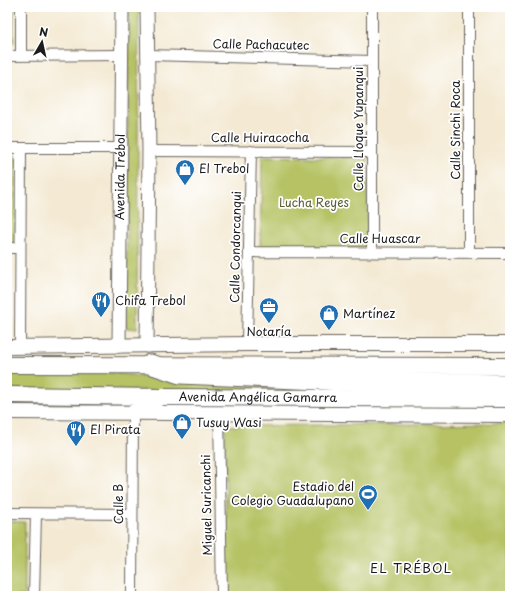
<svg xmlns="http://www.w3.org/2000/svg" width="517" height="603" viewBox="0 0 517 603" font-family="'Playpen Sans',sans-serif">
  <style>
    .green { fill: #b6c264; stroke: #696f40 }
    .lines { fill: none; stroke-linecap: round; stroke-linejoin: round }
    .minor-casing { stroke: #68645c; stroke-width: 12 }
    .tertiary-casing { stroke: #68645c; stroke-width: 15 }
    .secondary-casing { stroke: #68645c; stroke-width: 16 }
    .primary-casing { stroke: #68645c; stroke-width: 18 }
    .motorway-casing { stroke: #68645c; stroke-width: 21 }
    .minor { stroke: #fff; stroke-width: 10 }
    .tertiary { stroke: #fff; stroke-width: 13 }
    .secondary { stroke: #fff; stroke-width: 14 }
    .primary { stroke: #fff; stroke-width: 16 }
    .motorway { stroke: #fff; stroke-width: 19 }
    .labels { text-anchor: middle; stroke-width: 3.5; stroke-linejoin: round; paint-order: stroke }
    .street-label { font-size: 12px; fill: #1c1c1c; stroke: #fff }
    .poi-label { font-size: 12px; fill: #1c1c1c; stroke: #fff; text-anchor: start }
    .park-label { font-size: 12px; fill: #5a5e39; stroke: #fff }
    .neighbourhood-label { font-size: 13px; letter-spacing: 1px; fill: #1c1c1c; stroke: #fff }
  </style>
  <rect width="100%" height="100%" fill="#fff"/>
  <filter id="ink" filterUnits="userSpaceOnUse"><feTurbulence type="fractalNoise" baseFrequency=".025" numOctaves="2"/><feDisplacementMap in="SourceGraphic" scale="8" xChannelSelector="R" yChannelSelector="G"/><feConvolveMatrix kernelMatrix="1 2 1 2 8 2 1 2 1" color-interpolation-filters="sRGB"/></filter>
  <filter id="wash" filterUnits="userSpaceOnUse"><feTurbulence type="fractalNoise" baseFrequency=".012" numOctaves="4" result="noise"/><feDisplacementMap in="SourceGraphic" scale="16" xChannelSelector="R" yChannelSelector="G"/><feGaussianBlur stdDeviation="0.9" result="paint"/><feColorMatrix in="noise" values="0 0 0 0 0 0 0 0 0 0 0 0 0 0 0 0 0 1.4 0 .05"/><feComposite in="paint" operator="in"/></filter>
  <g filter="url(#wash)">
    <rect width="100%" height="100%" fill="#f4ead4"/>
    <path class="green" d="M 7,7 L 14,7 L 14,43 L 7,43 Z
      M 129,7 L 139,7 L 137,329 L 126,328 Z
      M 7,156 L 16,156 L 15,244 L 7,243 Z
      M 262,156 L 367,158 L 368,249 L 260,249 Z
      M 7,371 L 96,371 L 201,383 L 510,394 L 7,389 Z
      M 510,423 L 510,596 L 227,596 L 225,426 Z
      M 7,521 L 25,522 L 25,596 L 7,596 Z"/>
  </g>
  <g filter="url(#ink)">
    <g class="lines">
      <g class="minor-casing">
        <path id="minor" d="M 21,7 L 21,56
          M 148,55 L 372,61
          M 7,56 L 121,55
          M 7,148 L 122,148
          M 149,151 L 372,152
          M 7,248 L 20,248
          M 372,251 L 372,7
          M 249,252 L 510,253
          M 469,252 L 469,7
          M 247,344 L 251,151
          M 20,347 L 21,148
          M 219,413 L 222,596
          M 7,513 L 132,514
          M 34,596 L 36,514
          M 132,596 L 133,413"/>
      </g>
      <g class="tertiary-casing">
        <g id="tertiary">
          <path id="s1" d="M 119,346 L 122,7"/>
          <path d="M 147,346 L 149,151 L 147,7"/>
        </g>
      </g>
      <g class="secondary-casing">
        <path id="secondary" d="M 7,347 L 247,344 L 510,344
          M 7,412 L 510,415"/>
      </g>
      <g class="primary-casing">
        <g id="primary">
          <path d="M 7,365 L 510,366"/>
          <path id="s2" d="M 7,395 L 160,397 L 510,399"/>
          <path d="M 133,413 L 160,397"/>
        </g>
      </g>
      <g class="motorway-casing">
        <path id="motorway" d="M 150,364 L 180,374 L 369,382 L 510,384"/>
      </g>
      <use href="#minor" class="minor"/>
      <use href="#tertiary" class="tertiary"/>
      <use href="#secondary" class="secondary"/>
      <use href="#primary" class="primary"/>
      <use href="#motorway" class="motorway"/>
    </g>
  </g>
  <defs>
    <g id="shop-pin" transform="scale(1)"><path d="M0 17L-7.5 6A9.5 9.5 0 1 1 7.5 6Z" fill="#1f6fb2" stroke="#fff"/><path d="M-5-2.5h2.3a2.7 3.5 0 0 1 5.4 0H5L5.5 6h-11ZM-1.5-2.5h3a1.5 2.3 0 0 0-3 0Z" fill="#fff"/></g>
    <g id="restaurant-pin" transform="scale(1)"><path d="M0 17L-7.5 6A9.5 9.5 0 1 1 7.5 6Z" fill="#1f6fb2" stroke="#fff"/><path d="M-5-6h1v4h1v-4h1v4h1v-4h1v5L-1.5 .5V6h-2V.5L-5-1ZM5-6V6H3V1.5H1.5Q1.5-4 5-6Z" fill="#fff"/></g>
    <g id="office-pin" transform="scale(1)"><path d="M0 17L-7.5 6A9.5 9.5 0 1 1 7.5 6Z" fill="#1f6fb2" stroke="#fff"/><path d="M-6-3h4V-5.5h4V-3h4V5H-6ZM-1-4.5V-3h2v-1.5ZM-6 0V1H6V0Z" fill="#fff"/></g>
    <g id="stadium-pin" transform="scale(1)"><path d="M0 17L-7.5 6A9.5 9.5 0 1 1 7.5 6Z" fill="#1f6fb2" stroke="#fff"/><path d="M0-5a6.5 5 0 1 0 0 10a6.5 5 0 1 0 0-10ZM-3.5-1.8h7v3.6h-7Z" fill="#fff"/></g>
  </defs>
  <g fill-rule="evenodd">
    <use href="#shop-pin" x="185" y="169"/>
    <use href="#restaurant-pin" x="101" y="301"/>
    <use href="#office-pin" x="269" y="307"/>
    <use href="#shop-pin" x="329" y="314"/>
    <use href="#shop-pin" x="182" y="423"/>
    <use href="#restaurant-pin" x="76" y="430"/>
    <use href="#stadium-pin" x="368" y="494"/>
  </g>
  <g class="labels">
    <g class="street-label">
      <text transform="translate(261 45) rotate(1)" y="4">Calle Pachacutec</text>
      <text transform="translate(359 129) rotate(-90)" y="4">Calle Lloque Yupanqui</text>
      <text transform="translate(456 130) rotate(-90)" y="4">Calle Sinchi Roca</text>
      <text x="260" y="142">Calle Huiracocha</text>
      <text dy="4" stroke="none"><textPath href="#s1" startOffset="169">Avenida Trébol</textPath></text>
      <text x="380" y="243">Calle Huascar</text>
      <text transform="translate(236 247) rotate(-89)" y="4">Calle Condorcanqui</text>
      <text dy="4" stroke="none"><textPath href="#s2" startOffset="251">Avenida Angélica Gamarra</textPath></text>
      <text transform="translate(119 504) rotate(-90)" y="4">Calle B</text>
      <text transform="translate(207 505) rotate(-91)" y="4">Miguel Suricanchi</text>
    </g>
    <g class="poi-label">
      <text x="199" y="173">El Trebol</text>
      <text x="115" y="305">Chifa Trebol</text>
      <text x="343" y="318">Martínez</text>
      <text x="269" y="336" text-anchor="middle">Notaría</text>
      <text x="196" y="427">Tusuy Wasi</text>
      <text x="90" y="434">El Pirata</text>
      <text x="354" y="491" text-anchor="end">Estadio del<tspan x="354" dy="14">Colegio Guadalupano</tspan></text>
    </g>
    <g class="park-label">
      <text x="314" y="207">Lucha Reyes</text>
    </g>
    <g class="neighbourhood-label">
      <text x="411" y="573">EL TRÉBOL</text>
    </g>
  </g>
  <rect width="517" height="603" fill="none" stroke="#fff" stroke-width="24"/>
  <g transform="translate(42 42) rotate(9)" stroke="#ffffff" stroke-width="3" paint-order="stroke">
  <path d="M0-3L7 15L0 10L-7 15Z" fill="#1c1c1c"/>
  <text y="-6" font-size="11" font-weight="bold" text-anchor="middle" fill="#1c1c1c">N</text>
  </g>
</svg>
